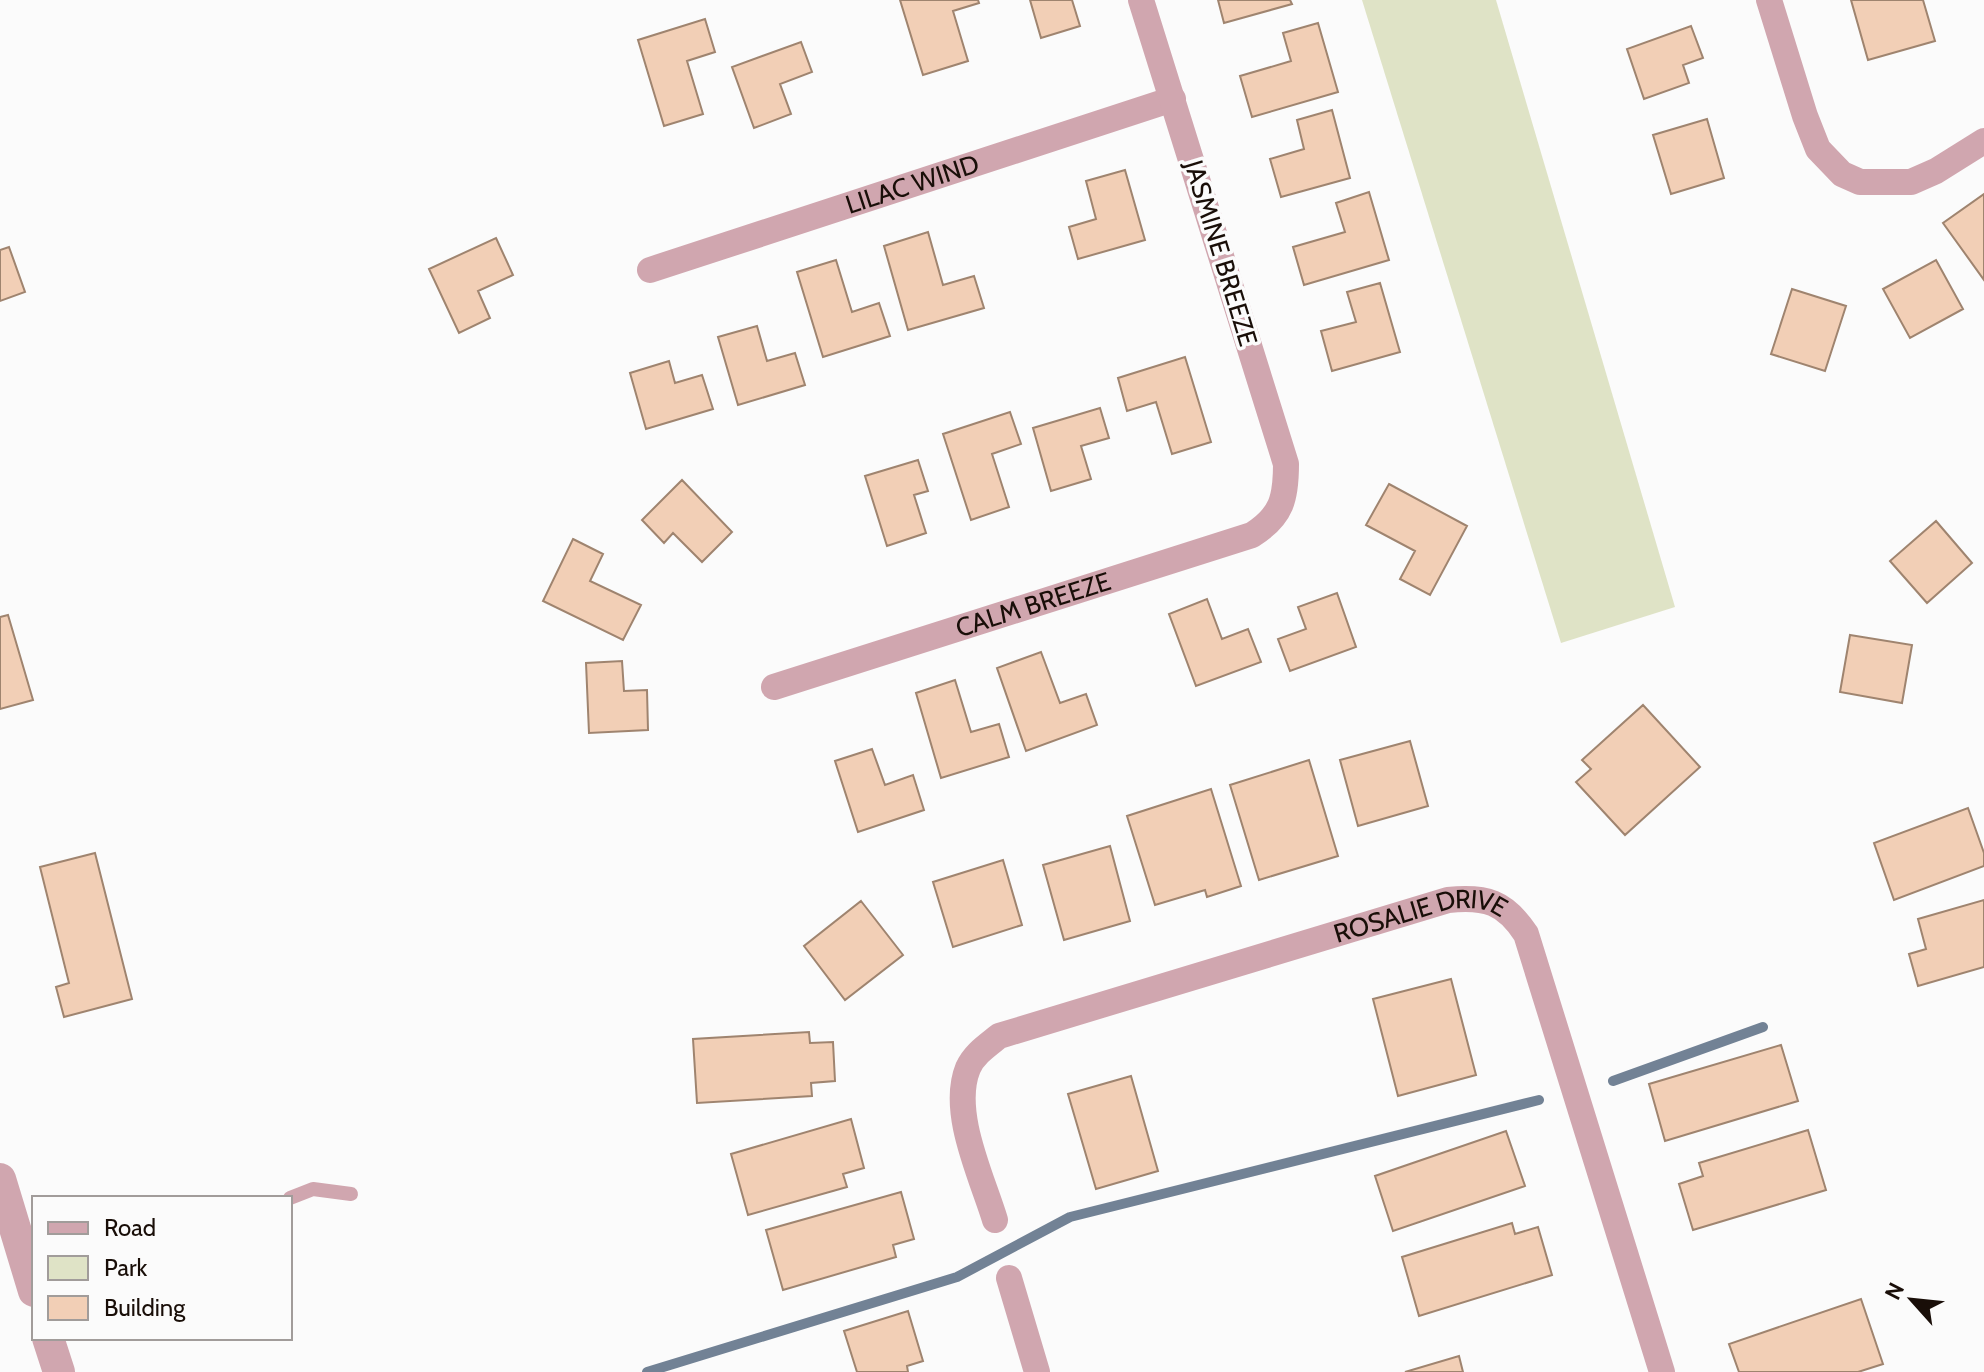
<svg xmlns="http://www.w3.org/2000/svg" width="1984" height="1372" viewBox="0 0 1984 1372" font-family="Cabin,sans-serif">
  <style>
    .green { fill: #dfe3c6 }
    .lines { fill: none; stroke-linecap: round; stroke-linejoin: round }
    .stream { stroke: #728295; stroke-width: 10 }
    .building { fill: #f2cfb6; stroke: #9f846f; stroke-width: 2 }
    .service { stroke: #d0a6af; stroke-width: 14 }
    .minor { stroke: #d0a6af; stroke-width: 26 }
    .tertiary { stroke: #d0a6af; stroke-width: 32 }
    .labels { text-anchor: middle; stroke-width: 7; stroke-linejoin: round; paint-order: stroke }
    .street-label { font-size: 26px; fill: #190e08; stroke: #fbfbfb }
  </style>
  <rect width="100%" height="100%" fill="#fbfbfb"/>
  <path class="green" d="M 1362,0 L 1496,0 L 1675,607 L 1561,643 Z"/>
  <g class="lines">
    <path class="stream" d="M 1613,1081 L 1763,1027
      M 647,1372 L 957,1277 L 1070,1217 L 1539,1100"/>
  </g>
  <path class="building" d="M 900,0 L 978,0 L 979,3 L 953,11 L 968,61 L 923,75 Z
    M 1030,0 L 1072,0 L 1080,26 L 1041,38 Z
    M 1218,0 L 1290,0 L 1292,4 L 1224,23 Z
    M 1851,0 L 1923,0 L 1935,41 L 1868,60 Z
    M 705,19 L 715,52 L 687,61 L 703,114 L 664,126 L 638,40 Z
    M 1318,23 L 1338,92 L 1252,117 L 1240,76 L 1291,61 L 1283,33 Z
    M 1691,26 L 1703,58 L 1683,65 L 1689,83 L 1644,99 L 1627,49 Z
    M 801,42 L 812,72 L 780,84 L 791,114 L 754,128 L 732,67 Z
    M 1332,110 L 1350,178 L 1281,197 L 1270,159 L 1304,149 L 1297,120 Z
    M 1707,119 L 1724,178 L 1671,194 L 1653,135 Z
    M 1125,170 L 1145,240 L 1078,259 L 1069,227 L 1096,219 L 1086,181 Z
    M 1369,192 L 1389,260 L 1304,285 L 1293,247 L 1345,232 L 1336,203 Z
    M 1984,194 L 1984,280 L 1943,223 Z
    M 928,232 L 943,285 L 974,276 L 984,308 L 908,330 L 884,246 Z
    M 496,238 L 513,275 L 478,291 L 490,318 L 459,333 L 429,269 Z
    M 9,247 L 25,292 L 0,301 L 0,250 Z
    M 836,260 L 852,312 L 879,303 L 890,336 L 823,357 L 797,272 Z
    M 1936,260 L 1963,309 L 1910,338 L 1883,289 Z
    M 1380,283 L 1400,352 L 1332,371 L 1321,331 L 1356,322 L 1347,292 Z
    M 1792,289 L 1846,306 L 1825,371 L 1771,354 Z
    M 757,326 L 767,361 L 795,353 L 805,385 L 738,405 L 718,337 Z
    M 1185,357 L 1211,442 L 1172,454 L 1156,402 L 1127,411 L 1118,378 Z
    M 669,361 L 675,383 L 702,375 L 713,409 L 646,429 L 630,373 Z
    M 1100,408 L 1109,438 L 1081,446 L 1091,479 L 1051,491 L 1033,428 Z
    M 1010,412 L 1021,444 L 992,454 L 1009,507 L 971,520 L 943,434 Z
    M 918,460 L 928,491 L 914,495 L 926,533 L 887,546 L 865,476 Z
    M 682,480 L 732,532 L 702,562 L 673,533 L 664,543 L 642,520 Z
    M 1389,484 L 1467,526 L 1430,595 L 1400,579 L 1415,551 L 1366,525 Z
    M 1936,521 L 1972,563 L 1927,603 L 1890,561 Z
    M 573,539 L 603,554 L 590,581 L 641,605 L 623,640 L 543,601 Z
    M 1337,593 L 1356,647 L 1290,671 L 1278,639 L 1306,629 L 1298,607 Z
    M 1207,599 L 1222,639 L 1248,629 L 1261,662 L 1196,686 L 1169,614 Z
    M 8,615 L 33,700 L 0,709 L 0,617 Z
    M 1850,635 L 1912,645 L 1902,703 L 1840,692 Z
    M 1041,652 L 1060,703 L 1086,694 L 1097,725 L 1026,751 L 997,668 Z
    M 622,661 L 624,691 L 647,690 L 648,730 L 589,733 L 586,663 Z
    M 955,680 L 971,732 L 999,724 L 1009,757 L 941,778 L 916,693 Z
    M 1643,705 L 1700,767 L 1625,835 L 1576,782 L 1591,769 L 1582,760 Z
    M 1410,741 L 1428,806 L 1358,826 L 1340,760 Z
    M 872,749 L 885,785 L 913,775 L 924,810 L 858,832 L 835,761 Z
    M 1309,760 L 1338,856 L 1259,880 L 1230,785 Z
    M 1211,789 L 1241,886 L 1207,897 L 1205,890 L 1155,905 L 1127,816 Z
    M 1968,808 L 1984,853 L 1984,866 L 1894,900 L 1874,843 Z
    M 1110,846 L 1130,921 L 1064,940 L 1043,865 Z
    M 95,853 L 132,999 L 64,1017 L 56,987 L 69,983 L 40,867 Z
    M 1003,860 L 1022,925 L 953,947 L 933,882 Z
    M 1984,900 L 1984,967 L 1918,986 L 1909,954 L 1926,949 L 1918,919 Z
    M 861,901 L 903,955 L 845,1000 L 804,946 Z
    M 1451,979 L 1476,1075 L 1398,1096 L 1373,999 Z
    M 809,1032 L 810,1043 L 833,1042 L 835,1081 L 811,1083 L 812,1096 L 697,1103 L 693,1039 Z
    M 1781,1045 L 1798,1101 L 1665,1141 L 1649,1084 Z
    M 1131,1076 L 1158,1171 L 1096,1189 L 1068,1094 Z
    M 851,1119 L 864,1168 L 843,1174 L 847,1187 L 748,1215 L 731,1154 Z
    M 1808,1130 L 1826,1190 L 1693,1230 L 1679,1184 L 1703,1176 L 1699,1163 Z
    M 1506,1131 L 1525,1186 L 1393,1231 L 1375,1176 Z
    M 901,1192 L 914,1239 L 893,1245 L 896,1257 L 783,1290 L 766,1230 Z
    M 1512,1223 L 1515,1234 L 1538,1227 L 1552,1275 L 1419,1316 L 1402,1257 Z
    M 1861,1299 L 1883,1364 L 1858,1372 L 1739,1372 L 1729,1344 Z
    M 908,1311 L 923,1361 L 907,1366 L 908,1372 L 857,1372 L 844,1331 Z
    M 1459,1356 L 1463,1372 L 1405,1372 Z"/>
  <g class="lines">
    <path class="service" d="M 290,1198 L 313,1189 L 351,1194"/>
    <g class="minor">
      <path d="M 1769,0 L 1805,116 L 1818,149 L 1842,174 L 1860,182 L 1911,182 L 1936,171 L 1984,141"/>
      <path id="s1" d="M 650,270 L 1173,99"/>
      <path id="s2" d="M 774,687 L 1252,535 C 1282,516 1286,498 1286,464 L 1141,0"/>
      <path id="s3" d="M 995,1220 C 982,1177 950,1112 968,1068 C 974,1054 988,1045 999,1036 L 1448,900 C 1486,896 1505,902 1526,934 L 1662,1372"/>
      <path d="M 1009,1278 L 1037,1372"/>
    </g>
    <path class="tertiary" d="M 0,1179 L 34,1291
      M 48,1338 L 59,1372"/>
  </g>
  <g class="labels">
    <g class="street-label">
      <text dy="9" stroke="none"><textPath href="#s1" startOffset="276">LILAC WIND</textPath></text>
      <text transform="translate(1221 253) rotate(73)" y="9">JASMINE BREEZE</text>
      <text dy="9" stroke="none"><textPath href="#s2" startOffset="272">CALM BREEZE</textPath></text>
      <text dy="9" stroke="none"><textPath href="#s3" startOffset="642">ROSALIE DRIVE</textPath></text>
    </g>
  </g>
  <rect x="32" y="1196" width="260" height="144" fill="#fbfbfb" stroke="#a19c9a" stroke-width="2"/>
  <rect x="48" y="1222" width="40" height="12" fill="#d0a6af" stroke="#a19c9a" stroke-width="2"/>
  <text x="104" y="1236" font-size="24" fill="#190e08">Road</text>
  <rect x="48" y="1256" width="40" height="24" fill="#dfe3c6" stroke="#a19c9a" stroke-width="2"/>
  <text x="104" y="1276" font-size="24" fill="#190e08">Park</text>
  <rect x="48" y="1296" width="40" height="24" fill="#f2cfb6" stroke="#a19c9a" stroke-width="2"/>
  <text x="104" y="1316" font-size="24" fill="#190e08">Building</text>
  <g transform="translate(1912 1300) rotate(297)" stroke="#fbfbfb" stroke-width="6" paint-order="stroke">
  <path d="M0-6L14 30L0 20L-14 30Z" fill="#190e08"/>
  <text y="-12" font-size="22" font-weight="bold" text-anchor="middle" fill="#190e08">N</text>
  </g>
</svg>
